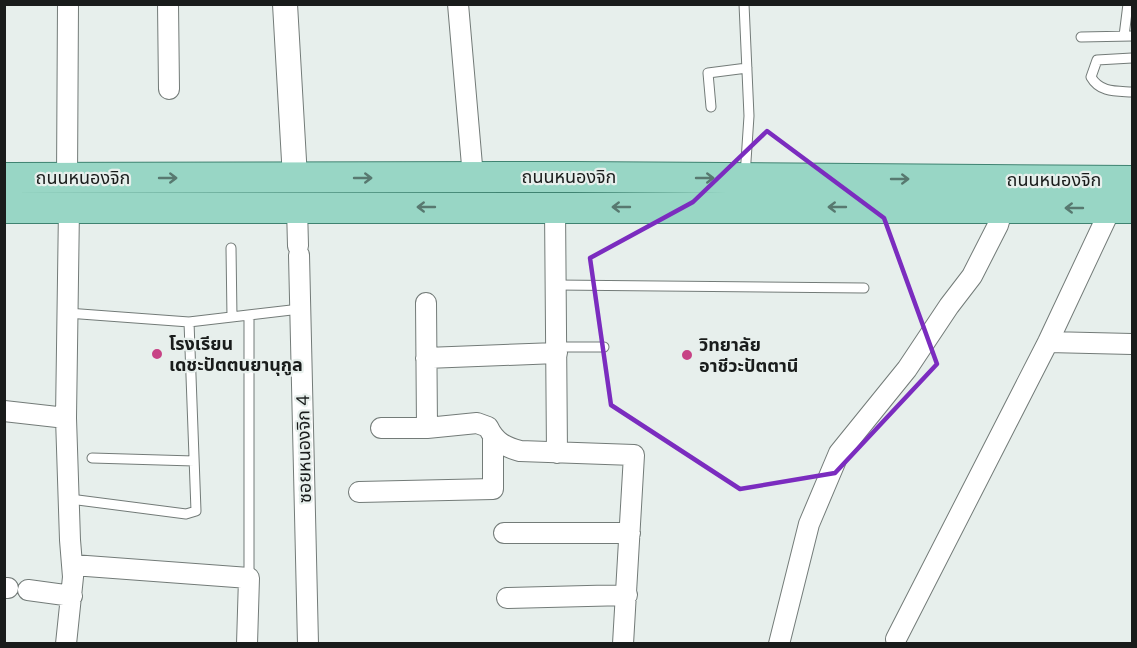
<svg xmlns="http://www.w3.org/2000/svg" width="1137" height="648" viewBox="0 0 1137 648" font-family="Lato,'Noto Sans Thai',sans-serif">
  <style>
    .lines { fill: none; stroke-linecap: round; stroke-linejoin: round }
    .service-casing { stroke: #737b78; stroke-width: 11 }
    .minor-casing { stroke: #737b78; stroke-width: 22 }
    .tertiary-casing { stroke: #737b78; stroke-width: 26 }
    .primary-casing { stroke: #3f8371; stroke-width: 32 }
    .service { stroke: #fff; stroke-width: 9 }
    .minor { stroke: #fff; stroke-width: 20 }
    .tertiary { stroke: #fff; stroke-width: 24 }
    .primary { stroke: #98d6c5; stroke-width: 30 }
    .oneway { stroke: #587970 }
    .marked { fill: none; stroke: #7b2cbf; stroke-width: 4.5; stroke-linejoin: round }
    .poi-dot { fill: #c74285; stroke: #e7efec; stroke-width: 2 }
    .labels { text-anchor: middle; stroke-width: 4.5; stroke-linejoin: round; paint-order: stroke }
    .street-label { font-size: 18px; fill: #191c1b; stroke: #e7efec }
    .poi-label { font-size: 18px; font-weight: bold; fill: #191c1b; stroke: #e7efec; text-anchor: start }
  </style>
  <rect width="100%" height="100%" fill="#e7efec"/>
  <g class="lines">
    <g class="service-casing">
      <path id="service" d="M 744,4 L 749,116 L 745,176
        M 1124,36 L 1128,4
        M 1081,37 L 1132,36
        M 1132,58 L 1097,60 L 1091,77 C 1100,93 1117,91 1132,92
        M 711,107 L 708,73 L 747,68
        M 231,248 L 232,317
        M 556,285 L 864,288
        M 67,313 L 189,322 L 300,309
        M 249,315 L 249,578
        M 557,347 L 604,347
        M 92,458 L 194,461
        M 70,499 L 186,514 L 196,511 L 189,322"/>
    </g>
    <g class="minor-casing">
      <path id="minor" d="M 168,4 L 169,89
        M 458,4 L 473,177
        M 67,178 L 68,4
        M 297,207 L 298,246
        M 555,207 L 557,453
        M 299,255 L 308,644
        M 426,303 L 427,428
        M 1048,342 L 1132,344
        M 426,358 L 557,353
        M 4,411 L 66,418
        M 381,428 L 427,428 L 477,423 L 488,427 C 495,442 505,447 520,451 L 634,455 L 623,644
        M 359,492 L 493,489 L 493,439
        M 504,533 L 630,533
        M 73,565 L 249,578 L 247,644
        M 4,588 L 8,588
        M 28,590 L 72,596
        M 507,598 L 627,595
        M 896,639 L 1048,342 L 1111,208
        M 66,644 L 73,577 L 70,540 L 66,418 L 69,208
        M 779,644 L 809,524 L 839,453 L 907,369 L 949,306 L 972,276 L 998,225 L 1003,208"/>
    </g>
    <g class="tertiary-casing">
      <path id="tertiary" d="M 285,4 L 295,178"/>
    </g>
    <g class="primary-casing">
      <path id="primary" d="M 4,178 L 573,177 L 1132,181
        M 4,208 L 1132,208"/>
    </g>
    <use href="#service" class="service"/>
    <use href="#minor" class="minor"/>
    <use href="#tertiary" class="tertiary"/>
    <use href="#primary" class="primary"/>
  </g>
  <defs><path id="oneway-shaft" d="M-6 0H5M1.5-3L5.5 0L1.5 3" fill="none" stroke-width="1.6" stroke-linecap="round" stroke-linejoin="round" transform="scale(1.5)"/></defs>
  <g class="oneway">
    <use href="#oneway-shaft" transform="translate(168 178)"/>
    <use href="#oneway-shaft" transform="translate(363 178)"/>
    <use href="#oneway-shaft" transform="translate(705 178)"/>
    <use href="#oneway-shaft" transform="translate(900 179)"/>
    <use href="#oneway-shaft" transform="translate(426 207) rotate(-180)"/>
    <use href="#oneway-shaft" transform="translate(621 207) rotate(180)"/>
    <use href="#oneway-shaft" transform="translate(837 207) rotate(-180)"/>
    <use href="#oneway-shaft" transform="translate(1074 208) rotate(-180)"/>
  </g>
  <path class="marked" d="M 767,131 L 884,218 L 937,364 L 835,473 L 740,489 L 611,405 L 590,258 L 693,202 Z"/>
  <g class="poi-dot">
    <circle cx="157" cy="354" r="6"/>
    <circle cx="687" cy="355" r="6"/>
  </g>
  <g class="labels">
    <g class="street-label">
      <text x="569" y="183">ถนนหนองจิก</text>
      <text x="83" y="184">ถนนหนองจิก</text>
      <text x="1054" y="186">ถนนหนองจิก</text>
      <text transform="translate(304 449) rotate(-91)" y="6">ซอยหนองจิก 4</text>
    </g>
    <g class="poi-label">
      <text x="169" y="350">โรงเรียน<tspan x="169" dy="21">เดชะปัตตนยานุกูล</tspan></text>
      <text x="699" y="351">วิทยาลัย<tspan x="699" dy="21">อาชีวะปัตตานี</tspan></text>
    </g>
  </g>
  <rect width="1137" height="648" fill="none" stroke="#191c1b" stroke-width="12"/>
</svg>
